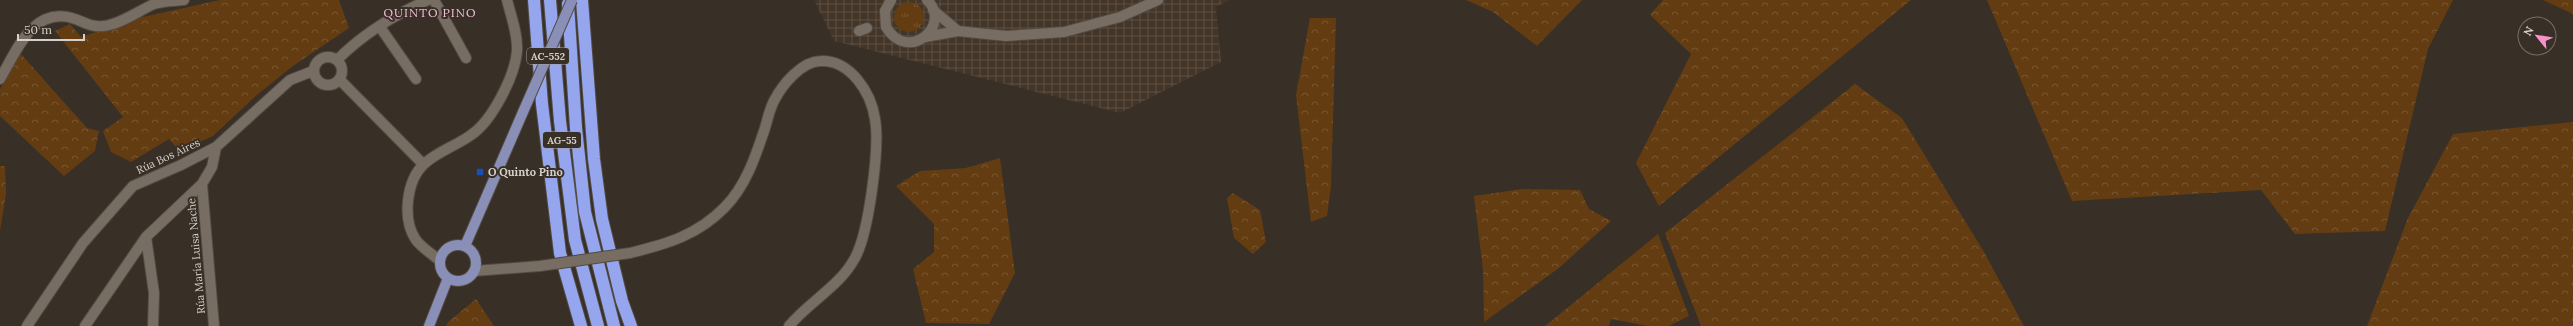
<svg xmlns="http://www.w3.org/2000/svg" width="2573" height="326" viewBox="0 0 2573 326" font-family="Lora,serif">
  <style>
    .industrial { fill: url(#industrial-grid) }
    .grass { fill: url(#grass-tufts) }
    .forest { fill: url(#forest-crowns) }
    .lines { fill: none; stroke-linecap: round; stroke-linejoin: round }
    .minor-casing { stroke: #524b43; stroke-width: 12 }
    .primary-casing { stroke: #524b43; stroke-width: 12 }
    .motorway-casing { stroke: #524b43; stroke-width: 14 }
    .minor { stroke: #786d63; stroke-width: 10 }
    .primary { stroke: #898fb7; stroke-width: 10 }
    .motorway { stroke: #95a6ef; stroke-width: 12 }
    .minor-bridge-casing { stroke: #524b43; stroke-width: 12; stroke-linecap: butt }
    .primary-bridge-casing { stroke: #524b43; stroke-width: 12; stroke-linecap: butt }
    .minor-bridge { stroke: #786d63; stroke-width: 10 }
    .primary-bridge { stroke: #898fb7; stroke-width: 10 }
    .transit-dot { fill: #1a4fb4; stroke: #382f26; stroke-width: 1.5 }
    .labels { text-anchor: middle; stroke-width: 4; stroke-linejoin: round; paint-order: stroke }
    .shield { fill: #382f26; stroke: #a7a099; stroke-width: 1 }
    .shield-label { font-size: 10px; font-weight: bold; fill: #d6d0ca }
    .street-label { font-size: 11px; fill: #d6d0ca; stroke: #382f26 }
    .poi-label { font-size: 11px; font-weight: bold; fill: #d6d0ca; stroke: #382f26; text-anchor: start }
    .neighbourhood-label { font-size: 12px; letter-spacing: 1px; fill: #fbbfe0; stroke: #382f26 }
  </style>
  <defs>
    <pattern id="industrial-grid" width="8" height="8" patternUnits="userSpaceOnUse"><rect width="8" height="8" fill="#433527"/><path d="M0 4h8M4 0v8" fill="none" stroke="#5d5145"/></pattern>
    <pattern id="grass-tufts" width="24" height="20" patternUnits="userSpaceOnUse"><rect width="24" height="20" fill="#633c12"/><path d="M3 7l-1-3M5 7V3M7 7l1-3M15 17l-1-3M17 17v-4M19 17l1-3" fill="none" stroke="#795733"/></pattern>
    <pattern id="forest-crowns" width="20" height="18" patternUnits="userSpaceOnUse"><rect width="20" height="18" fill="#633c12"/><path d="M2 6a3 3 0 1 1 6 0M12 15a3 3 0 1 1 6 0" fill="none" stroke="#795733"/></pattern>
  </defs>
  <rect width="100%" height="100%" fill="#382f26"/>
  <path class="industrial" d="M 814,0 L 1229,0 L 1216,7 L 1221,62 L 1120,113 L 834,41 Z"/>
  <path class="grass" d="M894 17a15 15 0 1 1 30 0a15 15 0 1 1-30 0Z"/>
  <path class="forest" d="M 220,0 L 339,0 L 349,28 L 293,66 L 258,94 L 213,136 L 179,151 L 169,139 L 131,162 L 111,152 L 103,131 L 123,117 L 55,31 L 70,24 L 81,37 L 138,18 Z
    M 1466,0 L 1582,0 L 1537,46 L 1493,12 Z
    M 1663,0 L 1911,0 L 1659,206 L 1636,163 L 1691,54 L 1650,15 Z
    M 1987,0 L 2453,0 L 2428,49 L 2385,231 L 2295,234 L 2261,190 L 2072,201 Z
    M 2543,0 L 2573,0 L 2573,14 Z
    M 1310,18 L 1336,18 L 1331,186 L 1327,216 L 1311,222 L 1296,95 Z
    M 20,53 L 87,128 L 99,131 L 95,151 L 64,176 L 0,116 L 0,89 Z
    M 1855,84 L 1902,118 L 1984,252 L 2024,326 L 1701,326 L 1665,233 Z
    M 2573,122 L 2573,326 L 2367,326 L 2408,218 L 2453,134 Z
    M 1000,158 L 1015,273 L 989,324 L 926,323 L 913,269 L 934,252 L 934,224 L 896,186 L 920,171 L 966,168 Z
    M 0,166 L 5,166 L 6,194 L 0,231 Z
    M 1522,189 L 1580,190 L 1589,209 L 1611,221 L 1559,268 L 1484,322 L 1483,270 L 1474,196 Z
    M 1233,193 L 1260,210 L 1266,242 L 1253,254 L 1234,238 L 1227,198 Z
    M 1658,234 L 1689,316 L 1669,326 L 1648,326 L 1611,319 L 1609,326 L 1545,326 Z
    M 476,299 L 494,326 L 446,326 L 448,322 Z"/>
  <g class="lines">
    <g class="minor-casing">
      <path id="minor" d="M 434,0 L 466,58
        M 891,0 L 885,11 L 886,27 C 908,64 953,25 927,0
        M 933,10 L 958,31
        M 380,27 L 416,79
        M 859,31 L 867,28
        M 925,37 L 958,31 L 1006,36 L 1064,32 L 1120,17 L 1158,0
        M314 71a14 14 0 1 1 28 0a14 14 0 1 1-28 0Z
        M 337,60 C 362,35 396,14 428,0
        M 0,79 C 16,52 32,7 72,18 C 83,21 91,28 104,26 C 121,24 138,11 154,4 C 163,1 175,1 184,0
        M 340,80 L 423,164
        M 202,184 L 214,326
        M 146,237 L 154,293 L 153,326
        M 630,253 C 667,244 698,235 725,207 C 746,186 756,155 765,128 C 768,118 770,107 775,99 C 783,84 802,61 821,61 C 850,60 871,92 875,119 C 880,147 869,232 855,258 C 840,286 809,302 789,326
        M 439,260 C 432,254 422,248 416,240 C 402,220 406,181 424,164 C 438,151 456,146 471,135 C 492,121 515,76 517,51 C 518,34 511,16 507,0
        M 474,271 L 540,266
        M 27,326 L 83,243 L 133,186 L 181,165 L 216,147 L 290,80 L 313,71
        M 85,326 L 146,237 L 202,184 L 212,167 L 216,147"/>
    </g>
    <g class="primary-casing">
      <path id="primary" d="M440 263a18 18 0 1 1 36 0a18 18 0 1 1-36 0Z
        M 465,246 L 523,112
        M 429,326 L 448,278"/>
    </g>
    <g class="motorway-casing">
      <path id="motorway" d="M 534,0 L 542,104 L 560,253 L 581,326
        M 550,0 L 560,121 L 575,240 L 598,326
        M 582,0 L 594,159 L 602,219 L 622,301 L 631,326
        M 568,4 L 576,128 L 585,212 L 614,326"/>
    </g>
    <use href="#minor" class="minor"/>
    <use href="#primary" class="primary"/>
    <use href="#motorway" class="motorway"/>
    <g class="minor-bridge-casing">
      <path id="minor-bridge" d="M 540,266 L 630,253"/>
    </g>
    <g class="primary-bridge-casing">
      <path id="primary-bridge" d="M 523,112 L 572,0"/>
    </g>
    <use href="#minor-bridge" class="minor-bridge"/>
    <use href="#primary-bridge" class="primary-bridge"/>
  </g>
  <rect class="transit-dot" x="476" y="168" width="8" height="8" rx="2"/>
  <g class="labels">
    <g class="shield">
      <rect x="527" y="48" width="42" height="16" rx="3"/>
      <rect x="543" y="132" width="38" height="16" rx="3"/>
    </g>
    <g class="shield-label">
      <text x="548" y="60">AC-552</text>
      <text x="562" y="144">AG-55</text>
    </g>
    <g class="street-label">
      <text transform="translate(168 156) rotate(-25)" y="4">Rúa Bos Aires</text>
      <text transform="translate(196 256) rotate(-95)" y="4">Rúa María Luisa Nache</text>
    </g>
    <g class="poi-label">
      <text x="488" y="176">O Quinto Pino</text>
    </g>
    <g class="neighbourhood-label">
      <text x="430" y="17">QUINTO PINO</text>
    </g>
  </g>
  <g transform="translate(2537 36) rotate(300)"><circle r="19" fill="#382f26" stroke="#776f68"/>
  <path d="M0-3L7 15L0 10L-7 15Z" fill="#f890cc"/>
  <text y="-6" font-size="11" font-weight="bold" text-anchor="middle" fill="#d6d0ca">N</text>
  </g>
  <path d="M18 34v6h66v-6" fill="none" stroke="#d6d0ca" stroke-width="2"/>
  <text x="24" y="34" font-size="12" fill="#d6d0ca" stroke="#382f26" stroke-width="3" paint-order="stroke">50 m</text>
</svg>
